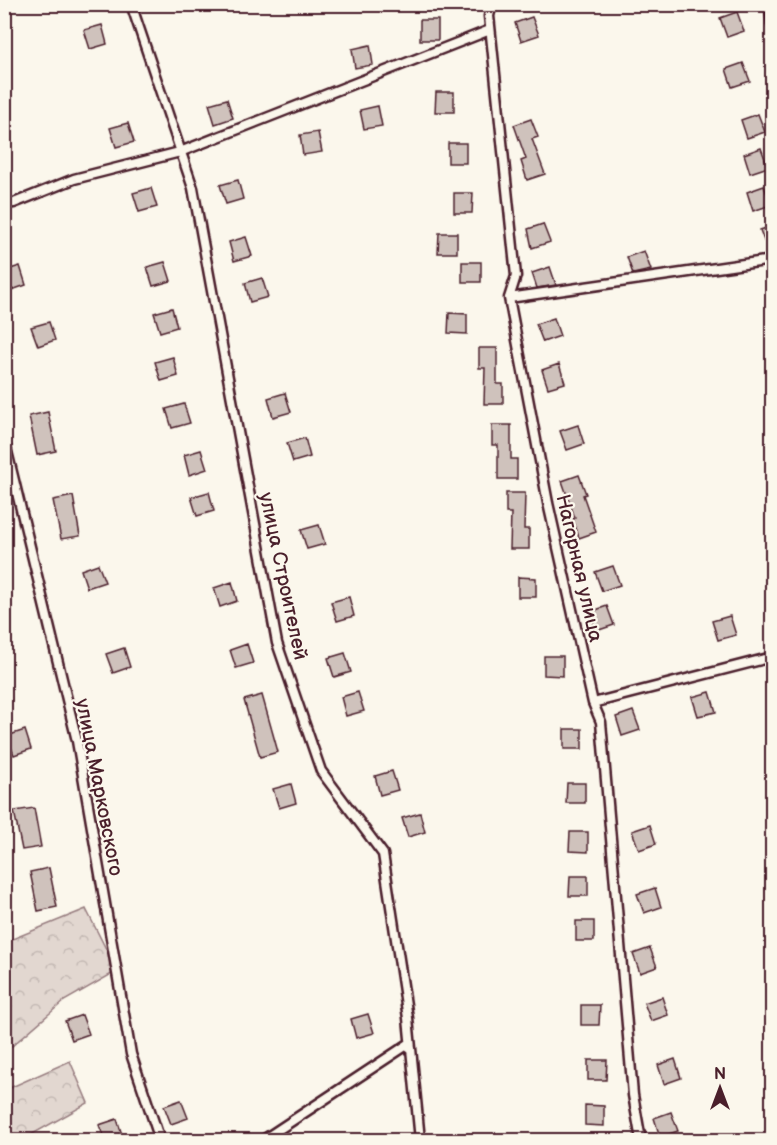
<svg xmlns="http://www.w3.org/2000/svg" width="777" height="1145" viewBox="0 0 777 1145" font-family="'Balsamiq Sans',sans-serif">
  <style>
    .forest { fill: url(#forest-crowns); stroke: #967b7e; stroke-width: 1.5 }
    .building { fill: #cfc2bc; stroke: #4a1f2b; stroke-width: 1.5 }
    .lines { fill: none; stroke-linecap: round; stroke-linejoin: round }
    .lane-casing { stroke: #4a1f2b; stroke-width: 13 }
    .lane { stroke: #fbf7ec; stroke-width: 8 }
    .labels { text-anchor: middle; stroke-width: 4.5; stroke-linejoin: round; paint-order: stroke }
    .street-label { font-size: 20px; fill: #4a1f2b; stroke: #fbf7ec }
  </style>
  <defs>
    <pattern id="forest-crowns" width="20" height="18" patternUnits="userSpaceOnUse" patternTransform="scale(1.5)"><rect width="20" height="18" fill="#e2d7d0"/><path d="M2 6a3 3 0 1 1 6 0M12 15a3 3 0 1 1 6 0" fill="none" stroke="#c3b8b3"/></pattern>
  </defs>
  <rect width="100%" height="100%" fill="#fbf7ec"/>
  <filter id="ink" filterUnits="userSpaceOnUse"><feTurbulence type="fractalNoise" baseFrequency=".0167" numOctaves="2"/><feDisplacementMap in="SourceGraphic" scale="12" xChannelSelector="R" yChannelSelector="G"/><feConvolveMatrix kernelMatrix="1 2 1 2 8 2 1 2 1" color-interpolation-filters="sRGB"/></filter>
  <g filter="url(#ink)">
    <path class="forest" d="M 86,909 L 117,971 L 64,1001 L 5,1052 L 5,942 Z
      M 70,1061 L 88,1103 L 22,1140 L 5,1140 L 5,1090 Z"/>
    <path class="building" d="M 737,12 L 744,31 L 727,37 L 720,18 Z
      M 532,17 L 539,35 L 521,41 L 515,23 Z
      M 420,20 L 438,20 L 438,40 L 420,40 Z
      M 102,25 L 107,44 L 90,49 L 84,30 Z
      M 370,45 L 373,65 L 355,68 L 352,49 Z
      M 743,63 L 750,81 L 732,87 L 726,69 Z
      M 436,92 L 454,92 L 454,112 L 435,112 Z
      M 227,99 L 233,118 L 215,124 L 209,104 Z
      M 378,106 L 382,126 L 364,129 L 360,110 Z
      M 758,114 L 765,132 L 747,138 L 741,120 Z
      M 531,119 L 538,137 L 532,139 L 545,174 L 527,180 L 521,161 L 526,159 L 514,125 Z
      M 128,123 L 134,142 L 116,147 L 110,128 Z
      M 318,132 L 322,152 L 303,155 L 300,135 Z
      M 448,143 L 466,143 L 466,163 L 448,163 Z
      M 761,148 L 768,167 L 750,173 L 744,154 Z
      M 238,180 L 243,199 L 226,204 L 220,185 Z
      M 764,186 L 771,205 L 753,211 L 747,192 Z
      M 151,188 L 157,207 L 139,212 L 133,193 Z
      M 454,193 L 473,193 L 472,213 L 454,213 Z
      M 543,224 L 550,242 L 532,248 L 528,229 Z
      M 772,226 L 772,254 L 769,254 L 760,230 Z
      M 439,233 L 457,233 L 457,253 L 438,253 Z
      M 246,237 L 252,256 L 234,261 L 229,242 Z
      M 644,251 L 651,270 L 633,274 L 627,257 Z
      M 165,262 L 171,281 L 153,286 L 147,267 Z
      M 462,262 L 481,262 L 481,282 L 462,282 Z
      M 20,266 L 26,285 L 9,291 L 4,271 Z
      M 550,267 L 556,285 L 537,288 L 532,273 Z
      M 262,278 L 268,297 L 250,302 L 245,283 Z
      M 172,308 L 177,327 L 160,332 L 154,313 Z
      M 449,313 L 467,314 L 467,334 L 448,333 Z
      M 554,318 L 560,336 L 543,342 L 536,324 Z
      M 49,322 L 55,340 L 38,346 L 31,327 Z
      M 479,348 L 497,348 L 497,384 L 503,384 L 503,404 L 484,404 L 485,368 L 479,368 Z
      M 173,357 L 178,376 L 161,381 L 155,362 Z
      M 559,364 L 565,383 L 548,388 L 542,370 Z
      M 285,393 L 291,412 L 273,417 L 268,398 Z
      M 184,404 L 190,423 L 172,428 L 166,409 Z
      M 48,412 L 56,451 L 37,455 L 29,416 Z
      M 492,425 L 511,425 L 511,459 L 517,459 L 517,479 L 498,479 L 498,445 L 492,445 Z
      M 578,425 L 584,444 L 567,450 L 560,431 Z
      M 305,438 L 310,457 L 293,462 L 287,443 Z
      M 201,450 L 207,469 L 189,475 L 184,455 Z
      M 579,475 L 586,494 L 583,495 L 596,532 L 579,538 L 573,519 L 575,518 L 562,481 Z
      M 209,492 L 214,511 L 197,516 L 191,497 Z
      M 506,493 L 525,493 L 524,529 L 529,529 L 529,549 L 510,549 L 511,513 L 506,513 Z
      M 73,496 L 80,536 L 61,539 L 53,500 Z
      M 319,525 L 325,544 L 307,549 L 301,530 Z
      M 98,564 L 105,582 L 87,588 L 81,570 Z
      M 613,566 L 620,585 L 602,591 L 595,572 Z
      M 518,577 L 536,578 L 536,597 L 518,597 Z
      M 232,582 L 237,601 L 220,607 L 214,588 Z
      M 349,597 L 354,616 L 337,621 L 331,602 Z
      M 607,606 L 614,625 L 596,631 L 590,612 Z
      M 730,616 L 736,635 L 718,640 L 712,621 Z
      M 247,644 L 253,663 L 236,668 L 230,650 Z
      M 124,648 L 130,667 L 113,673 L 106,654 Z
      M 345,653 L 351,672 L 334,677 L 328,658 Z
      M 544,656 L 563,656 L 563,676 L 544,675 Z
      M 358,692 L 364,711 L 346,716 L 341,697 Z
      M 710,692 L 716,712 L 698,716 L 692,697 Z
      M 262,695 L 278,752 L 260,757 L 244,700 Z
      M 633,711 L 640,730 L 622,736 L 616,717 Z
      M 564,729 L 582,729 L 582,749 L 564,749 Z
      M 25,730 L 31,749 L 14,755 L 7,736 Z
      M 392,771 L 398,790 L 380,795 L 375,776 Z
      M 567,783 L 585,783 L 585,803 L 566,803 Z
      M 291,784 L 296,803 L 279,808 L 273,789 Z
      M 34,808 L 41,847 L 22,850 L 14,811 Z
      M 420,813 L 425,832 L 408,837 L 402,818 Z
      M 650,825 L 656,844 L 639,850 L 632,831 Z
      M 570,832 L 588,832 L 588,852 L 569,851 Z
      M 49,868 L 57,907 L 38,911 L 30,872 Z
      M 570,876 L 588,876 L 588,896 L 569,896 Z
      M 655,888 L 661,907 L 644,913 L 637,894 Z
      M 576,921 L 594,921 L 594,941 L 576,941 Z
      M 650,948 L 657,967 L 640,973 L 633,954 Z
      M 662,997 L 668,1015 L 651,1021 L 644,1003 Z
      M 581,1005 L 600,1005 L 599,1025 L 581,1025 Z
      M 368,1014 L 374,1033 L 356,1038 L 351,1019 Z
      M 82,1015 L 89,1034 L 72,1040 L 65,1021 Z
      M 675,1059 L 681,1078 L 664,1084 L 658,1065 Z
      M 588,1060 L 607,1060 L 606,1080 L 588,1080 Z
      M 181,1100 L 188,1118 L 171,1124 L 164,1106 Z
      M 585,1105 L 604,1106 L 604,1126 L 585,1125 Z
      M 671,1112 L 678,1131 L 660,1137 L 654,1118 Z
      M 117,1119 L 123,1138 L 115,1140 L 105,1140 L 99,1125 Z"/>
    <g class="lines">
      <g class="lane-casing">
        <path id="lane" d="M 131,4 L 193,188 L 277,643 L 321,771 L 383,854 L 408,1018 L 420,1140
          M 492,4 L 489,16 L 516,276 L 509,298 L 548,503 L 593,703 L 601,722 L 633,1095 L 641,1140
          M 770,4 L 772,25
          M 4,204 L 14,203 L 74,179 L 180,152 L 490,30
          M 509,298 L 772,260
          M 4,439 L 77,741 L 131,1054 L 160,1140
          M 593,703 L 772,657
          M 263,1140 L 410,1043"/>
      </g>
      <use href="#lane" class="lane"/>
    </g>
  </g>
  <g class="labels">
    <g class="street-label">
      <text transform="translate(580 568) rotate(77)" y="7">Нагорная улица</text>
      <text transform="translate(284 576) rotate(78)" y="7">улица Строителей</text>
      <text transform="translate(100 787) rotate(79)" y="7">улица Марковского</text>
    </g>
  </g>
  <rect width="777" height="1145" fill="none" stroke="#fbf7ec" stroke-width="24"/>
  <rect x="12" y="12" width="753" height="1121" fill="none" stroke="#4a1f2b" stroke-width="2" filter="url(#ink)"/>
  <g transform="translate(720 1088)" stroke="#fbf7ec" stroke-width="4.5" paint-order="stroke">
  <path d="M0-4.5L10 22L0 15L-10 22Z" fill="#4a1f2b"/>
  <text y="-9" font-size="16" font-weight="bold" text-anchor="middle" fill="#4a1f2b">N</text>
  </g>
</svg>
